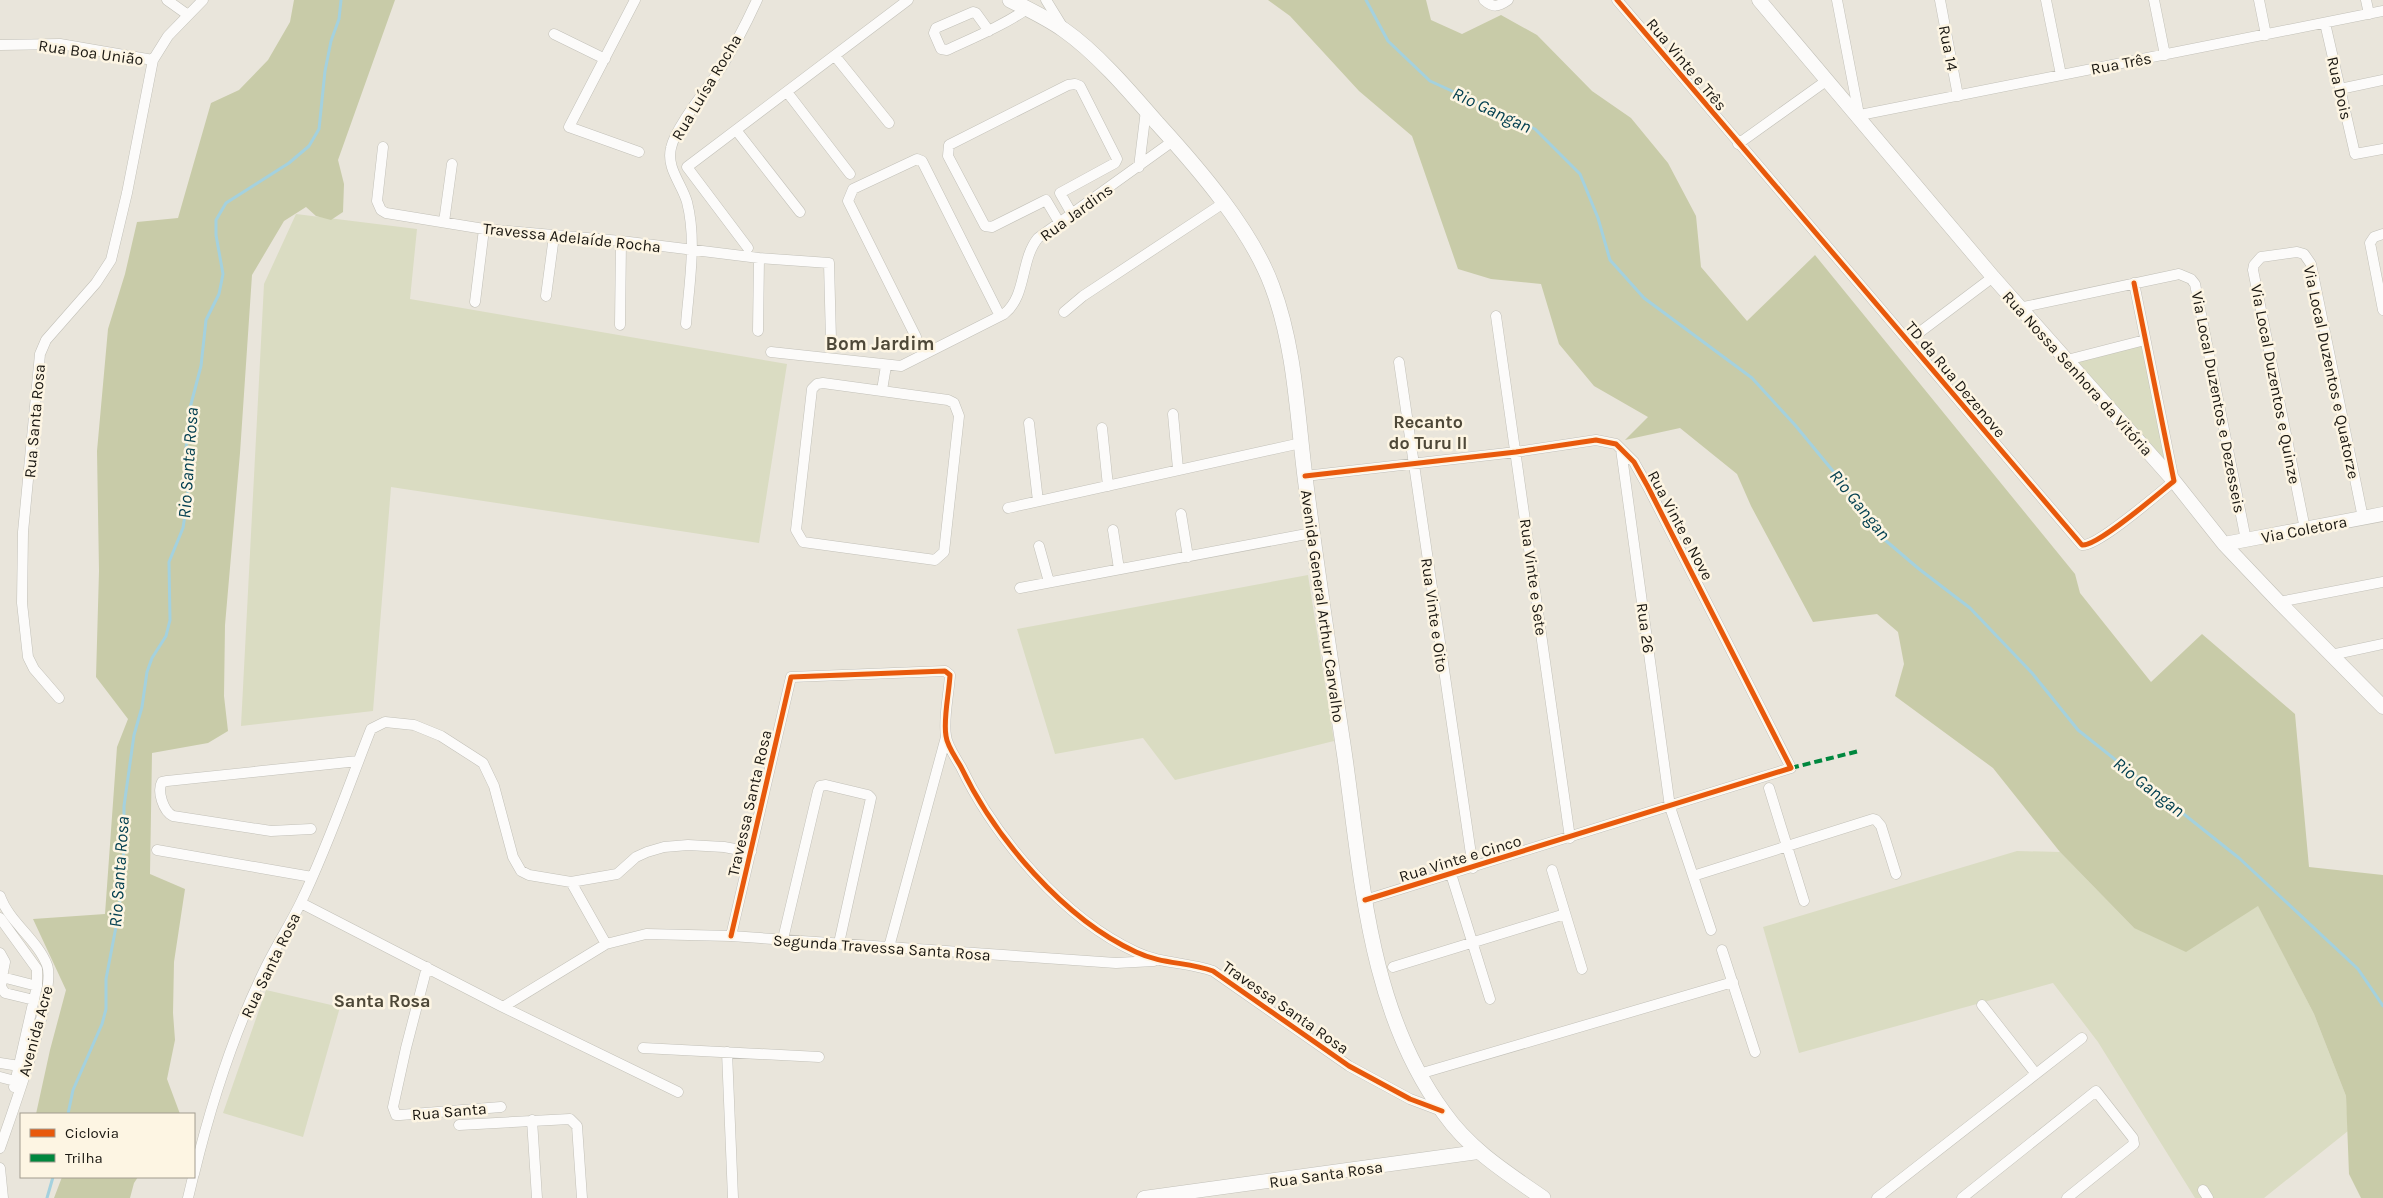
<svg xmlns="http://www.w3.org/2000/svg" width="2383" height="1198" viewBox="0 0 2383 1198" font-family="Karla,sans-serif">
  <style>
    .green { fill: #dadcc2 }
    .forest { fill: #c8cba8 }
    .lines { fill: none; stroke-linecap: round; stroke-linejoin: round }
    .stream { stroke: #a4d1de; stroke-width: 3 }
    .street-casing { stroke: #c2c0b8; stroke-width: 11 }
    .secondary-casing { stroke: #c2c0b8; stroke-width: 15 }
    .primary-casing { stroke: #c2c0b8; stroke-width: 16 }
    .street { stroke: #fcfbfa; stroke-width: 10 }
    .secondary { stroke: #fcfbfa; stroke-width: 14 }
    .primary { stroke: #fcfbfa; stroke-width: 15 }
    .quiet { stroke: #00873e; stroke-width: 4; stroke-dasharray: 8 4; stroke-linecap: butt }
    .cycleway-casing { stroke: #fdf5e3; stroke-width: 8 }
    .cycleway { stroke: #e8590c; stroke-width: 5 }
    .labels { text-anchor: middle; stroke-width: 5; stroke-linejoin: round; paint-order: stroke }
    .street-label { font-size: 16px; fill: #1a1711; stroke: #fdf5e3 }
    .water-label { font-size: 18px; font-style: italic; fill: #044051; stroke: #fdf5e3 }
    .neighbourhood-label { font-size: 18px; font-weight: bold; fill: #4e4838; stroke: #fdf5e3 }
    .quarter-label { font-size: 19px; font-weight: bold; fill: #4e4838; stroke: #fdf5e3 }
  </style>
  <rect width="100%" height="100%" fill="#e9e5db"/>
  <path class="green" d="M 296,214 L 417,229 L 410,299 L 787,364 L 759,543 L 391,487 L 373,711 L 241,726 L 264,284 Z
    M 2142,345 L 2166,464 L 2077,361 Z
    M 1308,575 L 1334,741 L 1175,780 L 1143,738 L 1055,754 L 1017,629 Z
    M 2017,851 L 2060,852 L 2134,928 L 2258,905 L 2314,1014 L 2346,1096 L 2348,1131 L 2264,1198 L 2195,1198 L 2098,1042 L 2053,983 L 1799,1053 L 1763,927 Z
    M 266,990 L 340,1007 L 303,1137 L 223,1113 Z"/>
  <path class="forest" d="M 294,0 L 395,0 L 338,160 L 344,184 L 343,212 L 331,220 L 316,216 L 306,207 L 284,221 L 252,275 L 240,453 L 225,625 L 224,696 L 228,731 L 208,743 L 152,753 L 150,874 L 185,889 L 174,962 L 173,1013 L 175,1040 L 167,1079 L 180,1114 L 36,1114 L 50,1050 L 66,990 L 33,919 L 105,914 L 117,747 L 128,719 L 96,677 L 99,571 L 97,451 L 108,329 L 125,274 L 137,222 L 178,218 L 211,103 L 239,90 L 268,60 L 290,22 Z
    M 1268,0 L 1426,0 L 1431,20 L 1462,34 L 1501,15 L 1537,35 L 1592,91 L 1631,118 L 1668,163 L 1696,216 L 1701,267 L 1747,321 L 1815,255 L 2075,574 L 2080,593 L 2151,682 L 2202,634 L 2295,714 L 2309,867 L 2383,875 L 2383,1198 L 2361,1198 L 2349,1174 L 2346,1096 L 2314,1014 L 2258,906 L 2186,952 L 2134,928 L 2060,852 L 1993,768 L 1895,696 L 1904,664 L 1898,632 L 1877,614 L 1813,622 L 1751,506 L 1737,474 L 1680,428 L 1625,440 L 1648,417 L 1594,386 L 1559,344 L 1541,284 L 1491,279 L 1458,269 L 1412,136 L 1359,91 L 1290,16 Z
    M 62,1177 L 138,1177 L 134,1183 L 130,1198 L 54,1198 Z"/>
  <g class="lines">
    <path class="stream" d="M 1366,0 L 1388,41 L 1430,81 L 1535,129 L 1580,174 L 1598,218 L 1610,260 L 1644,298 L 1752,378 L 1795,425 L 1842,482 L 1878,534 L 1919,569 L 1970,608 L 2032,673 L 2078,730 L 2239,858 L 2358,969 L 2383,1006
      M 68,1114 L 73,1090 L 102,1024 L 106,1009 L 106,979 L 119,911 L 124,848 L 124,806 L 134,735 L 142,707 L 147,672 L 152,658 L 166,636 L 170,620 L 169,562 L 183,528 L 188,496 L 186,449 L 190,408 L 201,366 L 206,320 L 219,294 L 223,274 L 216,235 L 216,220 L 226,203 L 289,163 L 309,146 L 319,129 L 325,71 L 331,41 L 339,19 L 341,0
      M 47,1198 L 53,1177"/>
    <g class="street-casing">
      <path id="street" d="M 167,0 L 188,15
        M 635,0 L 569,127 L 639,152
        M 1046,0 L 1062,26
        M 1484,0 C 1493,8 1498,7 1508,0
        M 1617,0 L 2082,545 C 2097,547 2159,493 2174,481 L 2134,283
        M 1837,0 L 1860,120
        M 1940,0 L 1958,96
        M 2046,0 L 2061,75
        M 2154,0 L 2165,55
        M 2259,0 L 2266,35
        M 2366,0 L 2369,14
        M 2325,23 L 2355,154 L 2383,149
        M 989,31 L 976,13 L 973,12 L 936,28 L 934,33 L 941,49 L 947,50 C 975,37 1002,26 1027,9
        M 554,34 L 605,59
        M 0,45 L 60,44 L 153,60
        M 835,56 L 889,123
        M 2340,89 L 2383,80
        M 787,92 L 850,174
        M 1860,115 L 2383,11
        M 736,130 L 800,212
        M 1738,144 L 1826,81
        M 383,147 L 377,201 L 381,210 L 386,213 L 484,229 L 621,241 L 759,258 L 829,263 L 831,340
        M 1139,167 L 1146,110
        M 444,222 L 452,164
        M 1059,222 L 1046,200 L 992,227 L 985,226 L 948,156 L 949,145 L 1068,85 L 1075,84 L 1080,86 L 1117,159 L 1115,163 L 1060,193 L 1072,214
        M 2383,234 L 2374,237 L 2370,243 L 2383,310
        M 748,248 L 687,167 L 908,0
        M 546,296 L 554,236
        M 475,302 L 484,229
        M 2019,308 L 2179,274 L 2191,279 L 2195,284 L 2246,540
        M 1064,312 L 1083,296 L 1222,204
        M 1496,316 L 1570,838
        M 686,324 C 689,285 697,241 687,202 C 682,184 666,168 671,148 C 675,128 706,90 719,71 C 733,49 746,24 757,0
        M 620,325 L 621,241
        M 758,331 L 759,258
        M 916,337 L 848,201 L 853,189 L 917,159 L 922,161 L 1000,316
        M 1908,341 L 1993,277
        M 771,352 L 901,366 L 1004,314 C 1027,296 1020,260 1038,238 L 1173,141
        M 2067,360 L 2145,340
        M 1399,362 L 1473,868
        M 823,383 L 948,400 L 954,403 L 959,416 L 944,552 L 935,560 L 803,542 L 796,530 L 812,389 L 817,384 Z
        M 882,390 L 886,366
        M 1173,414 L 1178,469
        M 1029,423 L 1038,501
        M 1102,428 L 1108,486
        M 1621,449 L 1670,807 L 1711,930
        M 1305,476 L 1516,452 L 1596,440 L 1616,444 L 1634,462 L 1648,487 L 1791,768 L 1365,900
        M 1008,508 L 1301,443
        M 1181,514 L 1188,557
        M 2305,529 L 2253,270 L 2254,265 L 2261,257 L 2297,252 L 2304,254 L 2311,264 L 2363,518
        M 1113,530 L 1119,569
        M 1039,546 L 1049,582
        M 1020,588 L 1312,533
        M 2279,602 L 2383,582
        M 2331,655 L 2383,644
        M 59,698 L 34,669 L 28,657 L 22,603 L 23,532 L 40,354 L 46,340 L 96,283 L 111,260 L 127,193 L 153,60 L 168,36 L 203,0
        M 1769,788 L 1804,901
        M 311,829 L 271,831 L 173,816 C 163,811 157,791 162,782 L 167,781 L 358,761
        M 157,850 L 312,877
        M 1552,870 L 1582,969
        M 1451,874 L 1490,999
        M 1693,876 L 1873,819 L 1876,820 L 1881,826 L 1896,874
        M 571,882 L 606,944
        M 0,896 C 9,922 37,939 47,965 C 57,991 11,1116 0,1148
        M 301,903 L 503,1007 L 678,1092
        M 0,918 L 37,969 L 37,986 L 14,1087
        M 731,936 L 791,677 L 945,671 L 950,675 C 949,694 943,719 946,736 C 947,746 956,758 961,767 C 995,838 1064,919 1136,952 C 1161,964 1188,962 1213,971 L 1349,1066 L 1410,1099 L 1442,1111
        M 783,939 L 818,791 L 820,786 L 826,785 L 868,795 L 871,798 L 839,943
        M 889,947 L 946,737
        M 1722,950 L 1755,1052
        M 0,953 L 5,962 L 2,977
        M 427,967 L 406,1048 L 393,1107 L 396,1115 L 400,1115 L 501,1107
        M 1393,967 L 1565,914
        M 34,1000 L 5,993 L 1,987 L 2,977 L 37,986
        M 1982,1005 L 2036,1074
        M 503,1007 L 606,944 L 646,934 L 731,936 L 1116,963 L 1154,961
        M 643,1048 L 819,1057
        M 727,1052 L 733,1198
        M 0,1063 L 19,1066
        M 1419,1074 L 1733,982
        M 0,1077 L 15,1081
        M 532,1120 L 537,1198
        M 459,1125 L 570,1119 L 577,1126 L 582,1198
        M 0,1168 L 3,1198
        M 194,1174 C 211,1104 233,1034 265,969 C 276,946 290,925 301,902 C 328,846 348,787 371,729 L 385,722 L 414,725 L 441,736 L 483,763 L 494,786 L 513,857 L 521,871 L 529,875 L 571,882 L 617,874 L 636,857 L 647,852 L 664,847 L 688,845 L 724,847 L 751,852
        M 2203,1190 L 2208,1198
        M 188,1198 L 193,1177
        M 1877,1198 L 2082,1038
        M 1962,1198 L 2096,1091 L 2133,1138 L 2134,1144 L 2067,1198"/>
    </g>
    <g class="secondary-casing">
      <path id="secondary" d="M 1759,0 L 1993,277 L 2174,481 L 2224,544 L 2279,602 L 2383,707
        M 2224,544 L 2383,514
        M 1144,1198 L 1478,1152"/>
    </g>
    <g class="primary-casing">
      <path id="primary" d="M 1010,0 C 1028,9 1047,18 1064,30 C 1097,53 1131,93 1157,123 C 1198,168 1251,229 1272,286 C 1295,347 1297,413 1305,477 C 1317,571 1331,664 1345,758 C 1362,879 1369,1011 1444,1113 C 1470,1150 1507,1173 1543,1198"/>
    </g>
    <use href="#street" class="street"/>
    <use href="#secondary" class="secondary"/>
    <use href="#primary" class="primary"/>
    <path class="quiet" d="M 1791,768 L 1859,751"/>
    <g class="cycleway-casing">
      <path id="cycleway" d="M 1617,0 L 2082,545 C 2097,547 2159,493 2174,481 L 2134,283
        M 1305,476 L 1516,452 L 1596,440 L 1616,444 L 1634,462 L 1648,487 L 1791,768 L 1365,900
        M 731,936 L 791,677 L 945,671 L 950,675 C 949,694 943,719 946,736 C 947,746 956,758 961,767 C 995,838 1064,919 1136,952 C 1161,964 1188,962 1213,971 L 1349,1066 L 1410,1099 L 1442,1111"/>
    </g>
    <use href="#cycleway" class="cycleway"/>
  </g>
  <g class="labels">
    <g class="street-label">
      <text transform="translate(1949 48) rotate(79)" y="6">Rua 14</text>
      <text transform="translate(91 52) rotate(8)" y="6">Rua Boa União</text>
      <text transform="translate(2121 63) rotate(-11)" y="6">Rua Três</text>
      <text transform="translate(1687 64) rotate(50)" y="6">Rua Vinte e Três</text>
      <text transform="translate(706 87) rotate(-59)" y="6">Rua Luísa Rocha</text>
      <text transform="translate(2340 88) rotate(77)" y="6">Rua Dois</text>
      <text transform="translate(1076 212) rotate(-36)" y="6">Rua Jardins</text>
      <text transform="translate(572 237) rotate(6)" y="6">Travessa Adelaíde Rocha</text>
      <text transform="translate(2332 372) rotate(78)" y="6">Via Local Duzentos e Quatorze</text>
      <text transform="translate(2078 373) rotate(48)" y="6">Rua Nossa Senhora da Vitória</text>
      <text transform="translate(1956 379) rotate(50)" y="6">TD da Rua Dezenove</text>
      <text transform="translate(2276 384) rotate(79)" y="6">Via Local Duzentos e Quinze</text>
      <text transform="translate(2219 402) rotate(79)" y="6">Via Local Duzentos e Dezesseis</text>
      <text transform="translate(34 421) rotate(-85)" y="6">Rua Santa Rosa</text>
      <text transform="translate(1681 525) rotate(62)" y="6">Rua Vinte e Nove</text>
      <text transform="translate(2304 529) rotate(-11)" y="6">Via Coletora</text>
      <text transform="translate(1534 577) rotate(82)" y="6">Rua Vinte e Sete</text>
      <text transform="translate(1323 606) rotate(82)" y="6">Avenida General Arthur Carvalho</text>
      <text transform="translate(1435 615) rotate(82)" y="6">Rua Vinte e Oito</text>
      <text transform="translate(1646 628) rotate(82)" y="6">Rua 26</text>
      <text transform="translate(749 803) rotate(-77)" y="6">Travessa Santa Rosa</text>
      <text transform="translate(1460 858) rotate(-17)" y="6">Rua Vinte e Cinco</text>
      <text transform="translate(882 947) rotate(4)" y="6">Segunda Travessa Santa Rosa</text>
      <text transform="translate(270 965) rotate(-64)" y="6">Rua Santa Rosa</text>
      <text transform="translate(1286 1007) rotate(35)" y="6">Travessa Santa Rosa</text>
      <text transform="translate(35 1031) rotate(-75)" y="6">Avenida Acre</text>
      <text transform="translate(449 1111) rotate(-5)" y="6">Rua Santa</text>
      <text transform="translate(1326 1174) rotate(-8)" y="6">Rua Santa Rosa</text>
    </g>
    <g class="water-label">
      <text transform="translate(1492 110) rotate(25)" y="6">Rio Gangan</text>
      <text transform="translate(188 463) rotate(-86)" y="6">Rio Santa Rosa</text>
      <text transform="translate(1860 505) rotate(51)" y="6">Rio Gangan</text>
      <text transform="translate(2149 787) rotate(38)" y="6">Rio Gangan</text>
      <text transform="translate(119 872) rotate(-86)" y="6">Rio Santa Rosa</text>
    </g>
    <g class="neighbourhood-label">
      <text x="1428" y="428">Recanto<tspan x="1428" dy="21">do Turu II</tspan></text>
      <text x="382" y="1007">Santa Rosa</text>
    </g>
    <g class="quarter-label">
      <text x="880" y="350">Bom Jardim</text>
    </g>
  </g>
  <rect x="20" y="1113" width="175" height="65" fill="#fdf5e3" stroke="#a29c8f"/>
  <rect x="30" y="1129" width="25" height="8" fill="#e8590c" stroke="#a29c8f"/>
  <text x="65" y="1138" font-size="15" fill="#1a1711">Ciclovia</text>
  <rect x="30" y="1154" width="25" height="8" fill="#00873e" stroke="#a29c8f"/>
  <text x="65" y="1163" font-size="15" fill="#1a1711">Trilha</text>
</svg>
